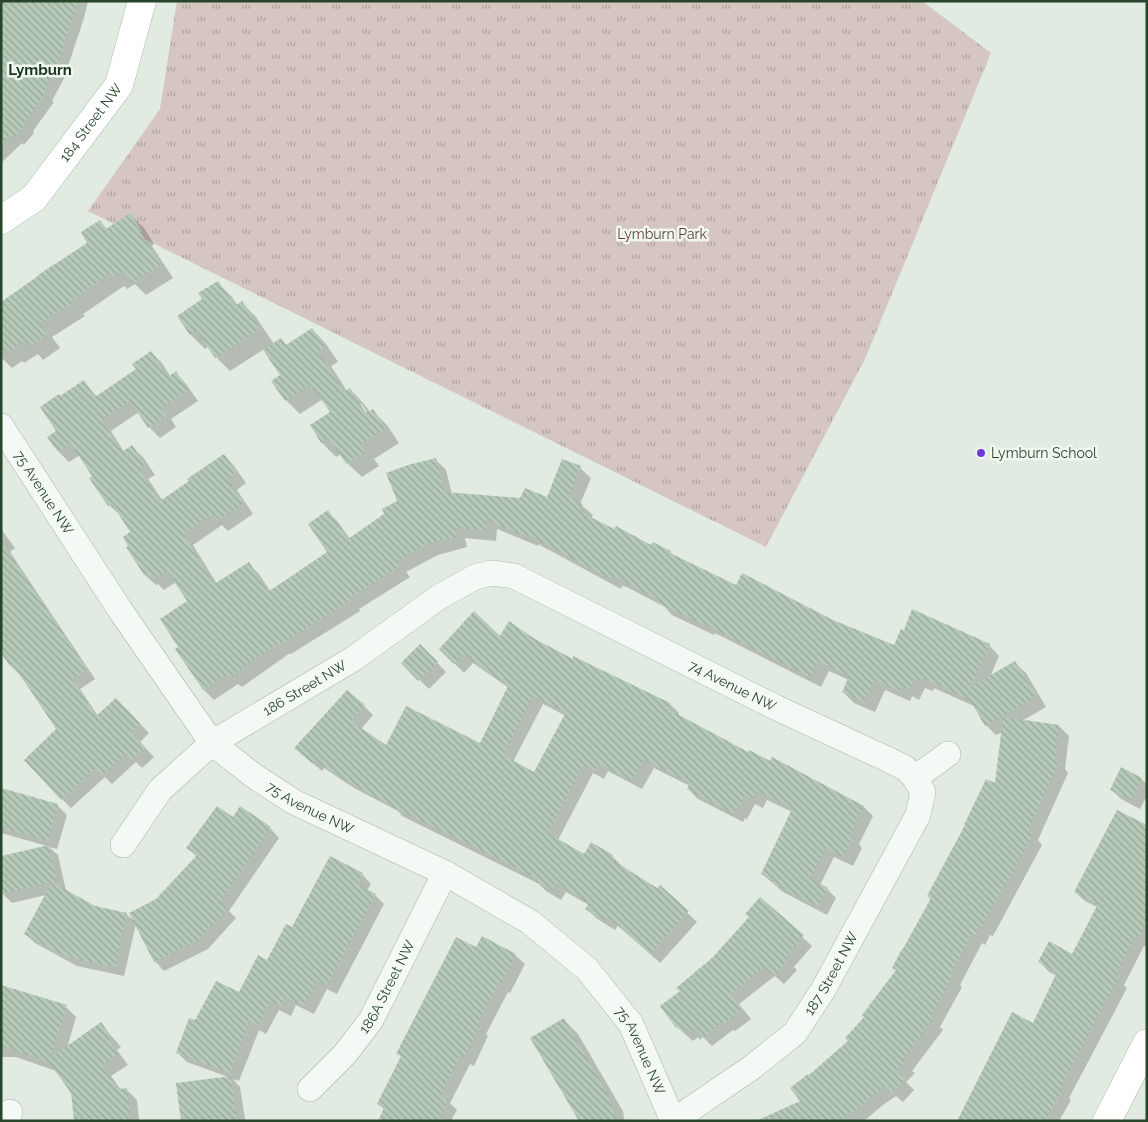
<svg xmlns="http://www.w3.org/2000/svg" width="1148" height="1122" viewBox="0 0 1148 1122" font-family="Raleway,sans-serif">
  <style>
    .park { fill: url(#park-tufts) }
    .shadow { fill: #0003; fill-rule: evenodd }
    .building { fill: url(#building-back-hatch); fill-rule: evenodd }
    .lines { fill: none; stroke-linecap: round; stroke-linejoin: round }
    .street-casing { stroke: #a5b6a7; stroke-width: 26 }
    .secondary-casing { stroke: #a5b6a7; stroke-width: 29 }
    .street { stroke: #f4f9f5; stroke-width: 25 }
    .secondary { stroke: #fff; stroke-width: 28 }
    .poi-dot { fill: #6e39dd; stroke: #f1f8f1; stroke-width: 2 }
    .labels { text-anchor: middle; stroke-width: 5; stroke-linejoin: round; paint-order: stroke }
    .street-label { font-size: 14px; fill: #27452a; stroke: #f1f8f1 }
    .park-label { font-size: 14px; fill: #624033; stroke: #f1f8f1 }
    .poi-label { font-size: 14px; fill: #27452a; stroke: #f1f8f1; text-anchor: start }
    .neighbourhood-label { font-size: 15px; font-weight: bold; fill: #19361d; stroke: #f1f8f1 }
  </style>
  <defs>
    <pattern id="park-tufts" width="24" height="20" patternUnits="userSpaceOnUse" patternTransform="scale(1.25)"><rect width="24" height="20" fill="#d6c6c1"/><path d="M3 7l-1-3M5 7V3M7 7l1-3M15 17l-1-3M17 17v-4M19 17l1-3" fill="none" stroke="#aea39d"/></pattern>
    <pattern id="building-back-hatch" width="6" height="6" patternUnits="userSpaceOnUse" patternTransform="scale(1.25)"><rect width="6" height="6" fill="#b7cab9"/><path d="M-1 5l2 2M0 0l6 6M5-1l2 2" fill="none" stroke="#95a697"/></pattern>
  </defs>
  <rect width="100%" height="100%" fill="#e1ebe2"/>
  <path class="park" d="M 177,1 L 922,1 L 991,53 L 865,359 L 766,547 L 88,211 L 160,109 Z"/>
  <path class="shadow" d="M 1,1 L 88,1 L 84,18 L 67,69 L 68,71 L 52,101 L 54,102 L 33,131 L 34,133 L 24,145 L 22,143 L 1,163 Z
    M 130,214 L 144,228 L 154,244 L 152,246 L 173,278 L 146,295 L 135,284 L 127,289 L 124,286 L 83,314 L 85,316 L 52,337 L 60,348 L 43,360 L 38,354 L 24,363 L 22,361 L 12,368 L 1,357 L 1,303 L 89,243 L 100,222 L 107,229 Z
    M 217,282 L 232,297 L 238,306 L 242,303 L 256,317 L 274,344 L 281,339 L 287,346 L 312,329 L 326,344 L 338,362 L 331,366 L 347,391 L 350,389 L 364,404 L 370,412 L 373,411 L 387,425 L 399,443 L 374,459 L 379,466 L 362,477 L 347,463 L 341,454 L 336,457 L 322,443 L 311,425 L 332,412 L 323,399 L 300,414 L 286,400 L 282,375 L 264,349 L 230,371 L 216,357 L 209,346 L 205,349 L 191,335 L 179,316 L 204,300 ZM 359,404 L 362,404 L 370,418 L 368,419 Z
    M 151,352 L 162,363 L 170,376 L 176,373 L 186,384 L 198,401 L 171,419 L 176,427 L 160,438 L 149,427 L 139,412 L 111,431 L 124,452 L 132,447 L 143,457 L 155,475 L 148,479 L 163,501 L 224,455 L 234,466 L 246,483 L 237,490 L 253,514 L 228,531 L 222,525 L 193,545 L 217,584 L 249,564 L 259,574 L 270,591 L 329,552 L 328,512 L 338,522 L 350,539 L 386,514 L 435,459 L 446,470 L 452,494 L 521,499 L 548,498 L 580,468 L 591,478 L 580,504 L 593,515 L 591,519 L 652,547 L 670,552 L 675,557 L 736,587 L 832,621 L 895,647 L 989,645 L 999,656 L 990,677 L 1015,663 L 1026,673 L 1046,707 L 1022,721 L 1059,726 L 1069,736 L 1065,769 L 1068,773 L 1038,840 L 1042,845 L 993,936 L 990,935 L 985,945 L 982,943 L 960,985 L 962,987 L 940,1027 L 943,1030 L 912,1071 L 915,1073 L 906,1082 L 914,1090 L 903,1102 L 896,1096 L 883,1105 L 864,1121 L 759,1121 L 802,1102 L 809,1076 L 850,1041 L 897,971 L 893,967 L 931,899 L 928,896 L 996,785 L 1003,732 L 996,735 L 986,725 L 976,707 L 934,688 L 933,691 L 925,688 L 919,700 L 912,696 L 910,701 L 885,690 L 875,712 L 854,703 L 843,692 L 849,680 L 829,671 L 821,687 L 715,633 L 714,635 L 672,615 L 665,607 L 627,587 L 622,586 L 621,589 L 538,544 L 538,546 L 497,529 L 496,541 L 465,538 L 467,547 L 438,555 L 406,572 L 410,577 L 359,609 L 360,611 L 291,654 L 290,653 L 242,687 L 238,684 L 214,700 L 204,690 L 180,647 L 189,601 L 176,582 L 164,590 L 158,584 L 156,585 L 145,575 L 128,548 L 132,533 L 120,515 L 109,505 L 80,455 L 69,462 L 59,452 L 49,438 L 58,431 L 60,397 L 84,382 L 97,397 L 138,370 Z
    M 1,529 L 15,548 L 10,552 L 95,679 L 80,689 L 98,716 L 126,709 L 149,733 L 140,742 L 154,757 L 142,768 L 136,762 L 112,784 L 105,777 L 71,808 L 62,799 L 58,730 L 20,675 L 11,666 L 1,651 Z
    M 500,637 L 534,640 L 574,661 L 574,658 L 670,704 L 679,713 L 678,716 L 748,754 L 770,762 L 772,759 L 864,807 L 873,816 L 859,844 L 862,848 L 853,866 L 834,857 L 820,885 L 827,889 L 836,898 L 827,915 L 783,892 L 762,874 L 792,812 L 767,800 L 763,808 L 755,804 L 747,819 L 745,818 L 743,822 L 698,799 L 688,789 L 690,786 L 654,768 L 642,789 L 608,771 L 604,779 L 593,773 L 558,840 L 585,856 L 592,844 L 612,856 L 622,866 L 621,867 L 657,890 L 660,887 L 697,922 L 660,963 L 618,925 L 615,930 L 596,918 L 587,909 L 589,905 L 566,892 L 561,900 L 546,891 L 539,884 L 402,816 L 398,811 L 354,788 L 324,768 L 322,771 L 305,757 L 364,706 L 373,715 L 361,729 L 387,747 L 480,745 L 509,688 L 473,663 L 464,673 L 440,649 ZM 543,704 L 566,716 L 535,774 L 513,762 Z
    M 420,645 L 446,672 L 429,689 L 402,663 Z
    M 1141,779 L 1147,784 L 1147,796 L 1140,809 L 1121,799 L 1111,789 Z
    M 1,795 L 57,805 L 67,815 L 57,849 L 49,847 L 58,855 L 66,891 L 95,907 L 126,914 L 134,921 L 157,900 L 197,857 L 187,847 L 233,818 L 270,828 L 279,838 L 229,911 L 236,918 L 208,949 L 164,971 L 155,961 L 136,924 L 124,976 L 77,966 L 35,943 L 25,934 L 46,895 L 12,903 L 3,894 L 1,888 L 47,846 L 1,833 Z
    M 1147,826 L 1147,947 L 1144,946 L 1124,985 L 1127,988 L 1069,1098 L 1071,1100 L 1059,1121 L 958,1121 L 1033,1024 L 1057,976 L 1049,972 L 1040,962 L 1073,955 L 1097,907 L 1085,901 L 1075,892 Z
    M 362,874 L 371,884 L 367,891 L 375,895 L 384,904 L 337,994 L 327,989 L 314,1014 L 296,1005 L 291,1016 L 279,1010 L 266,1034 L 259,1030 L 239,1081 L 233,1079 L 240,1087 L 245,1119 L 247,1121 L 182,1121 L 228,1077 L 187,1062 L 178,1053 L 196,1022 L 239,994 L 293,929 Z
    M 760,899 L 812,946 L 794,967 L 797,970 L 784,984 L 775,976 L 739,1004 L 751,1019 L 735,1031 L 733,1030 L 712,1046 L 703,1037 L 700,1040 L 698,1037 L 693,1041 L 677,1027 L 661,1006 L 682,991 L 713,959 L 750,917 Z
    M 477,949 L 515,955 L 525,964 L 510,993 L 508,992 L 486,1034 L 488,1036 L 474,1066 L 470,1064 L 450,1103 L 457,1110 L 451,1121 L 379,1121 L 385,1110 L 378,1104 L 402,1057 L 398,1054 Z
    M 1,986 L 66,1007 L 76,1017 L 67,1048 L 101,1024 L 121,1047 L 117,1050 L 128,1065 L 111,1076 L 121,1090 L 126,1089 L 137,1100 L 139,1121 L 75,1121 L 72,1093 L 56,1071 L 16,1057 L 1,1057 Z
    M 564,1020 L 578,1034 L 624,1113 L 623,1114 L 625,1121 L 580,1121 Z"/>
  <path class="building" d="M 1,1 L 78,1 L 59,60 L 60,61 L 44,91 L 46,92 L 25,122 L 26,123 L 15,137 L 12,135 L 1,145 Z
    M 130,213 L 142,231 L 140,232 L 161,264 L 132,283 L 124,270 L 113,277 L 111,273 L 71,300 L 72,303 L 40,323 L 47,334 L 29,347 L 25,340 L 10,351 L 8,349 L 1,353 L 1,302 L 38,276 L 38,275 L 87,243 L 81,232 L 100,220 L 106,229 Z
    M 218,281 L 235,306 L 242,301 L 260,328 L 215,358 L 197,331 L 190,335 L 177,316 L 202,299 L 198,293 Z
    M 312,328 L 325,347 L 318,352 L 344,392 L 350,388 L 366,413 L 373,409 L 385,428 L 361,444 L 365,452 L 346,464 L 329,438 L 321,443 L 310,425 L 330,412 L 310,384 L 285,401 L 271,381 L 280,375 L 263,350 L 281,338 L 286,345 Z
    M 151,351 L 168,377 L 176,371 L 188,390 L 161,408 L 166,416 L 148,428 L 130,401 L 101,420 L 122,452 L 132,445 L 145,464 L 139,468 L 160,501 L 189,481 L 187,479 L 224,454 L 237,472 L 227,479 L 244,503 L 217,521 L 212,514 L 183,534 L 214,584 L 249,562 L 268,592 L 327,552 L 308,524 L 328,510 L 348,539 L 384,514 L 382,509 L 397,501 L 386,473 L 408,465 L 436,458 L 445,492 L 520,498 L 525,488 L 547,497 L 562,459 L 581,466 L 569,496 L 583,504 L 579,511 L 614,529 L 616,526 L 651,545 L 653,542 L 671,551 L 670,553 L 736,585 L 742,573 L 833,620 L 894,645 L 901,629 L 904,630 L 912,609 L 990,644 L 970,687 L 1015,661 L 1037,696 L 985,726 L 970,700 L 923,678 L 922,681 L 914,678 L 909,690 L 901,687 L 899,691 L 874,680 L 864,702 L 842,692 L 849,676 L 818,661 L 810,677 L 704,624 L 704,625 L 660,604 L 661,602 L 658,600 L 616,577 L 612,576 L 610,579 L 528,535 L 527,537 L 487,520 L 486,531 L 455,528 L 457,537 L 427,544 L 397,561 L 400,566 L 349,598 L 350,600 L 279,645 L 279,643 L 249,663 L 230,678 L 227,674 L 203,690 L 175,649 L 178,647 L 160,619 L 187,601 L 167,571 L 152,580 L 148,573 L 144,575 L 126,547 L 128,546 L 123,537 L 130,532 L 112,504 L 108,506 L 89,478 L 92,476 L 71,444 L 58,452 L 47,437 L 56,431 L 40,407 L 59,394 L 60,396 L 84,380 L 95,397 L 136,369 L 132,364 Z
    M 1,541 L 87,669 L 72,679 L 96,716 L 116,698 L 140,723 L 131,732 L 145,747 L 132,760 L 126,754 L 102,775 L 96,768 L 61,800 L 24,760 L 56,729 L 13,664 L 10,666 L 1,653 Z
    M 474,611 L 500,636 L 509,621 L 535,639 L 573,659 L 573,656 L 670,703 L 668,709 L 748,752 L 749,750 L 770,761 L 772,757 L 864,806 L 849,835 L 853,837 L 843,857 L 825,848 L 810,878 L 828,888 L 818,906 L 772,883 L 774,881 L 761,874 L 792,809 L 757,791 L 753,799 L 745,795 L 737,811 L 735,810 L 733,814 L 687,789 L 690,783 L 644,759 L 632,781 L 598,763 L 594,771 L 583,765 L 548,833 L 584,854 L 591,842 L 613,855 L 611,859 L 657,888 L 660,885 L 689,911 L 650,954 L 608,917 L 605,921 L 585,909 L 589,903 L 556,883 L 552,891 L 536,882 L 537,879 L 495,857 L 391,806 L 391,805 L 343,779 L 314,760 L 312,763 L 294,748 L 347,690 L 365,705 L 351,721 L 386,745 L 406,706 L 480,743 L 508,686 L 463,654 L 454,664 L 439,649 ZM 533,696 L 566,712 L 534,772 L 503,755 Z
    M 420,644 L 438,662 L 418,681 L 401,663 Z
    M 1003,717 L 1059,725 L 1055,760 L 1059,761 L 1028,831 L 1033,833 L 1006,884 L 1005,883 L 982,927 L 980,926 L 975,935 L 972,934 L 950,974 L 952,976 L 931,1016 L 934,1018 L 903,1059 L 905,1062 L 896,1071 L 905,1079 L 892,1093 L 885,1087 L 873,1095 L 842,1121 L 756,1121 L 800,1101 L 790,1088 L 808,1074 L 809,1075 L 848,1041 L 845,1038 L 864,1017 L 862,1015 L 896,970 L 892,968 L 902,949 L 903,949 L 931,898 L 927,896 L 965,825 L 964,825 L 986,779 L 995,783 Z
    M 1121,767 L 1142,778 L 1131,800 L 1110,790 Z
    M 1,788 L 58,804 L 48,841 L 1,828 Z
    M 217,806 L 233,817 L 240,806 L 271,827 L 220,901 L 228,908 L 199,939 L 154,962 L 129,913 L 156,899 L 197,855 L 186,848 Z
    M 1117,810 L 1147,825 L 1147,921 L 1138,939 L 1135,937 L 1115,976 L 1118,978 L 1060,1088 L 1062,1090 L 1045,1121 L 957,1121 L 1012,1012 L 1033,1023 L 1057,972 L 1038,962 L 1049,941 L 1072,954 L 1098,904 L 1074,892 Z
    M 49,845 L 57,881 L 52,882 L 95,906 L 127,913 L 115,967 L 67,957 L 24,934 L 52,882 L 1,894 L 1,856 Z
    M 330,856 L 363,873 L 357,884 L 376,894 L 327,985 L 317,980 L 304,1006 L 286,997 L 281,1007 L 270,1001 L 257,1026 L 249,1021 L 230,1073 L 176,1053 L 189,1018 L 195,1020 L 216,981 L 239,992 L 258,955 L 267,960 L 286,924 L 292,927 Z
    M 760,897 L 804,935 L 785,957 L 788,960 L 774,976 L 764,967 L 730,994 L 742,1009 L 725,1023 L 723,1021 L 702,1038 L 695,1028 L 690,1031 L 688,1028 L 683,1033 L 678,1027 L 676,1028 L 660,1006 L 680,991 L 676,988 L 712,958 L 749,917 L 745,914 Z
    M 482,936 L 516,954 L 501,984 L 499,983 L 477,1024 L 480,1026 L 464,1057 L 460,1055 L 440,1096 L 448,1100 L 438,1121 L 378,1121 L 384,1108 L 377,1104 L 401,1056 L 396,1054 L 456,937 L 476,947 Z
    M 1,985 L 67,1005 L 50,1058 L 101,1022 L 111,1036 L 108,1039 L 118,1054 L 102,1065 L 118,1089 L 127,1088 L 131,1121 L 88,1121 L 88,1118 L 74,1120 L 71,1093 L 49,1062 L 1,1046 Z
    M 564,1018 L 610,1099 L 609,1099 L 617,1121 L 579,1121 L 530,1038 Z
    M 231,1076 L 237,1121 L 181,1121 L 176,1083 Z"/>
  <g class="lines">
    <g class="street-casing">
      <g id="street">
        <path id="s1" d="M 1,426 L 120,610 L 212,743 L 254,776 L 294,802 L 445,873 L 530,922 L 587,969 L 631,1024 L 673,1121"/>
        <path id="s2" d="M 123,845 L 160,790 L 212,743 L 353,659 L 439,597 L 475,577 L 491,573 L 514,576 L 777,708 L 887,759 L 905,768 L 915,778 L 948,754"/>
        <path id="s3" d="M 310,1089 L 345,1054 L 371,1020 L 445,873"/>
        <path d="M 7,1121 L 10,1112"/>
        <path id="s4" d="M 673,1121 L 751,1068 L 795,1033 L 823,990 L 918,815 L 923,792 L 915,778"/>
      </g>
    </g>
    <g class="secondary-casing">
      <g id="secondary">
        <path id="s5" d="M 1,220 L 34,198 L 119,85 L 142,1"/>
        <path d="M 1107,1121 L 1147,1043"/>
      </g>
    </g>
    <use href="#street" class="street"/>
    <use href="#secondary" class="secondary"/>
  </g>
  <circle class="poi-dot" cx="981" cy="453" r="5"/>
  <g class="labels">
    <g class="street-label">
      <text dy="5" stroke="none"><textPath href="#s5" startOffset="134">184 Street NW</textPath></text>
      <text dy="5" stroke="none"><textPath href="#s1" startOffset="79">75 Avenue NW</textPath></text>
      <text dy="5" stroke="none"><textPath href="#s2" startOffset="732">74 Avenue NW</textPath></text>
      <text dy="5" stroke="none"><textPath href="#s2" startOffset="244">186 Street NW</textPath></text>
      <text dy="5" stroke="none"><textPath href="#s1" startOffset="499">75 Avenue NW</textPath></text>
      <text dy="5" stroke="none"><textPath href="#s4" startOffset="220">187 Street NW</textPath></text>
      <text dy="5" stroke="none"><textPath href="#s3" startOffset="129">186A Street NW</textPath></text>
      <text dy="5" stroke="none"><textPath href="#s1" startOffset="919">75 Avenue NW</textPath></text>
    </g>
    <g class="park-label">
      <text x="662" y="239">Lymburn Park</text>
    </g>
    <g class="poi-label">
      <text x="991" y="458">Lymburn School</text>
    </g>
    <g class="neighbourhood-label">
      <text x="40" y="75">Lymburn</text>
    </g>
  </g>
  <rect width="1148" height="1122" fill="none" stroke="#27452a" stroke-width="5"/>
</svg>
